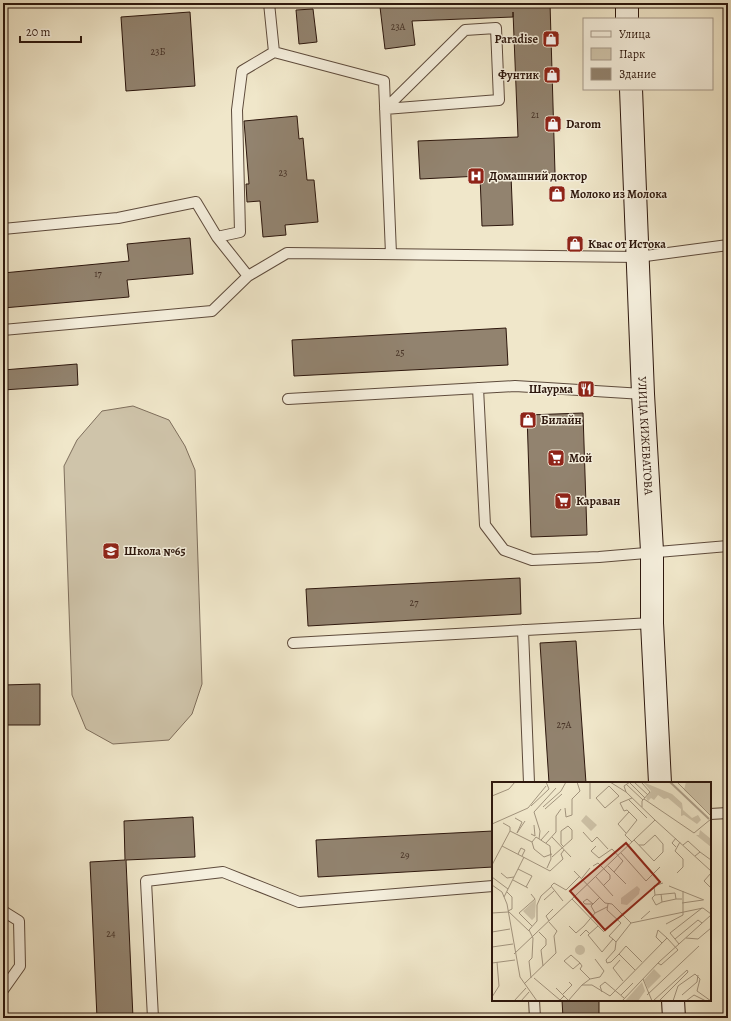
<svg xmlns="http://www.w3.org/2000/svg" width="731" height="1021" viewBox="0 0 731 1021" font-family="Alegreya,serif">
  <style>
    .green { fill: #cfc4aa; stroke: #7e6e5c }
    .building { fill: #92836f; stroke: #2d170d }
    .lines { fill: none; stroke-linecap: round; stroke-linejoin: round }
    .lane-casing { stroke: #5e4b3c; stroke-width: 12 }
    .secondary-casing { stroke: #2d170d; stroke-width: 24 }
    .lane { stroke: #f5efdd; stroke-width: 10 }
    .secondary { stroke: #f5efdd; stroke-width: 22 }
    .labels { text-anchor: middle; stroke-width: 3; stroke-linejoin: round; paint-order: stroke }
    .number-label { font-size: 10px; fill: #463226 }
    .poi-label { font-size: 12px; font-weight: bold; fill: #2d170d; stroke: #f5efdd; text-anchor: start }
    .street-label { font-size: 12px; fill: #2d170d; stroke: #f5efdd }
    .inset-river { fill: none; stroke: #aea08a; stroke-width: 2 }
    .inset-road { fill: none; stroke: #a2947e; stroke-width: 1 }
    .view { fill: #8f2418; fill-opacity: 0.15; stroke: #8f2418; stroke-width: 2 }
    .inset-edge { fill: none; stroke: #2d170d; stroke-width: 2 }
  </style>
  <rect width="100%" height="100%" fill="#f0e7ca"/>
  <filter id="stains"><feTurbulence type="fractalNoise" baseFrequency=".005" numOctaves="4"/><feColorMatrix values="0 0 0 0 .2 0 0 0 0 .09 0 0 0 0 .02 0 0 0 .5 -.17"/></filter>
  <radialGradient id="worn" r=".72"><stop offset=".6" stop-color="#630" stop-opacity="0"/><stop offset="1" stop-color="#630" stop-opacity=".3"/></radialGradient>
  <path class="green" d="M 133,406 L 169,420 L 185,446 L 195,470 L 202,684 L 192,714 L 169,740 L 113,744 L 86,729 L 72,695 L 64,466 L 77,440 L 102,411 Z"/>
  <path class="building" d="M 406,3 L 550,3 L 555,173 L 511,175 L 513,225 L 482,226 L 480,176 L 420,179 L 418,141 L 518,137 L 513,12 L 513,17 L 412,21 L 415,45 L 385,49 L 380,7 Z
    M 313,9 L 317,42 L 299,44 L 296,10 Z
    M 190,12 L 195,86 L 126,91 L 121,17 Z
    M 297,116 L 299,139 L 303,138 L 307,180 L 314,180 L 318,222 L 285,225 L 286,235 L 263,237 L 260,201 L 247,202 L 246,184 L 249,184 L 244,121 Z
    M 190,238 L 193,274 L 127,280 L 129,297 L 3,308 L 3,273 L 129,261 L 127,244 Z
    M 506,328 L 508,365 L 294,376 L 292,340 Z
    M 77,364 L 78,385 L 3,390 L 3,370 Z
    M 583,413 L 587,535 L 531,537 L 527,415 Z
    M 520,578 L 521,614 L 308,626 L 306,589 Z
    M 576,641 L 586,783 L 549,783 L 540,643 Z
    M 40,684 L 40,725 L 3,725 L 3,685 Z
    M 193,817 L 195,857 L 126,860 L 133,1018 L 97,1018 L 90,862 L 125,860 L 124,821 Z
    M 493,831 L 493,867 L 318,877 L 316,840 Z
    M 562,1000 L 599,1000 L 599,1018 L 563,1018 Z"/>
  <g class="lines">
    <g class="lane-casing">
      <path id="lane" d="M 269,3 L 274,52 L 384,81 L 391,254
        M 496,28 L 499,100 L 385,109 L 465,30 Z
        M 3,229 L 118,218 L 196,202 L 217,237 L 248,276
        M 217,237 L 240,232 L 237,110 L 242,71 L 274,52
        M 3,330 L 212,311 L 248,276 L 287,253 L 638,257 L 728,245
        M 478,388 L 485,525 L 504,550 L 532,560 L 599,557 L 728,546
        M 288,399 L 515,386 L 643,394
        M 523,630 L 529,783
        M 293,643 L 652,623
        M 710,814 L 728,813
        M 3,911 L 19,921 L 20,966 L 3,990
        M 534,1000 L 535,1018
        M 153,1018 L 146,881 L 223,872 L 299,902 L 493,886"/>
    </g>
    <g class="secondary-casing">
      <g id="secondary">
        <path d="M 627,3 L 627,19"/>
        <path id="s1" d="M 631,89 L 643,394 L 652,551 L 652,623 L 660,783"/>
        <path d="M 673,1000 L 674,1018"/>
      </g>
    </g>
    <use href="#lane" class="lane"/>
    <use href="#secondary" class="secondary"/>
  </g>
  <defs>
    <g id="shop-square" transform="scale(0.9)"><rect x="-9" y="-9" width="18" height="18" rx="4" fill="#8f2418" stroke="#f5efdd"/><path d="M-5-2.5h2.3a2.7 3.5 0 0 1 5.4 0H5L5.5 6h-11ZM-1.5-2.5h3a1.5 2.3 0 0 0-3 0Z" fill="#fff"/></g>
    <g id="hospital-square" transform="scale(0.9)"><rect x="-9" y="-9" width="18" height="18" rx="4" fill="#8f2418" stroke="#f5efdd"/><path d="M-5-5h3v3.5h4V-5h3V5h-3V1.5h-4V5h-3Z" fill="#fff"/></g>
    <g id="restaurant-square" transform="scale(0.9)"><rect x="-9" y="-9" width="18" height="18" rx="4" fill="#8f2418" stroke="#f5efdd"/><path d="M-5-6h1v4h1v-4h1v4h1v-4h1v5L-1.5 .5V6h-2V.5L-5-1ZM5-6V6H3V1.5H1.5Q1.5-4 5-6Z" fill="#fff"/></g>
    <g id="supermarket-square" transform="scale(0.9)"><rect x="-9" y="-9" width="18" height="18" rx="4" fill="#8f2418" stroke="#f5efdd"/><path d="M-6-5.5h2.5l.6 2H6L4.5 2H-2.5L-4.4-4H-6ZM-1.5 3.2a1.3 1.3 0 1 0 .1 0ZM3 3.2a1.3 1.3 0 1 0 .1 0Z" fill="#fff"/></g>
    <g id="school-square" transform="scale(0.9)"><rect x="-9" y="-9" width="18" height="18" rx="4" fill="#8f2418" stroke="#f5efdd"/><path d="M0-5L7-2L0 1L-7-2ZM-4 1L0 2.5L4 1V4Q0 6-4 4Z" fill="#fff"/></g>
  </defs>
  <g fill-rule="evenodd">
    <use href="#shop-square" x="551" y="39"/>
    <use href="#shop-square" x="552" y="75"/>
    <use href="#shop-square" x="553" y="124"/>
    <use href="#hospital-square" x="476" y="176"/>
    <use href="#shop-square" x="557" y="194"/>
    <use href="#shop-square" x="575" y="244"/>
    <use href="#restaurant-square" x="586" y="389"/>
    <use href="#shop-square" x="528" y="420"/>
    <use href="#supermarket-square" x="556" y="458"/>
    <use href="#supermarket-square" x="563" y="501"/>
    <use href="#school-square" x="111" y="551"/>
  </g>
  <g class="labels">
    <g class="number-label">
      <text x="398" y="30">23А</text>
      <text x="158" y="55">23Б</text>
      <text x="535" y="118">21</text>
      <text x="283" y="176">23</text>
      <text x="98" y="277">17</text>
      <text x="400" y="356">25</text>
      <text x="414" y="606">27</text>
      <text x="564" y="728">27А</text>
      <text x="405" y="858">29</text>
      <text x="111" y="937">24</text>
    </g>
    <g class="poi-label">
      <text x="538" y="43" text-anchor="end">Paradise</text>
      <text x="539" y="79" text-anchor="end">Фунтик</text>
      <text x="566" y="128">Darom</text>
      <text x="489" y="180">Домашний доктор</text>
      <text x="570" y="198">Молоко из Молока</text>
      <text x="588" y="248">Квас от Истока</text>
      <text x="573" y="393" text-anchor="end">Шаурма</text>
      <text x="541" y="424">Билайн</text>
      <text x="569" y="462">Мой</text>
      <text x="576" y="505">Караван</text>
      <text x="124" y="555">Школа №65</text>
    </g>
    <g class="street-label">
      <text dy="4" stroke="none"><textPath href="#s1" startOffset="347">УЛИЦА КИЖЕВАТОВА</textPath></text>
    </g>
  </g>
  <g transform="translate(492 782)">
    <rect width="219" height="219" fill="#f0e7ca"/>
    <path d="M 151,0 L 180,12 L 190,21 L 191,28 L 200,36 L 206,33 L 209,38 L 205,42 L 192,33 L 189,34 L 189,27 L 176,16 L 172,17 L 166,13 L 162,18 L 159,16 L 156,19 L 154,16 L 159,9 ZM 194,0 L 219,0 L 219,33 L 192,8 ZM 94,33 L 105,43 L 99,49 L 89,39 ZM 208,48 L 219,57 L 219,65 L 204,53 L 207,53 ZM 145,104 L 148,107 L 147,112 L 135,123 L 129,122 L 129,116 ZM 44,117 L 43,135 L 40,138 L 31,129 ZM83 168a5 5 0 1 1 10 0a5 5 0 1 1-10 0ZM 162,187 L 169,194 L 156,207 L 152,198 ZM 150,200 L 153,209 L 146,219 L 133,219 Z" fill="#cfc4aa"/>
    <path class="inset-river" d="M 178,0 L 217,37"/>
    <path class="inset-road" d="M 118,0 L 134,10 L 163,38M 137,0 L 153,16M 142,0 L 156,13M 185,0 L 219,34M 134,2 L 151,18M 117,4 L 127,14 L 113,26 L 104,16 ZM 134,10 L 132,4 L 138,0M 0,14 L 17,7 L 23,0M 140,16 L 128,21 L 132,29 L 135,28 L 145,38 L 133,53 L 140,60M 98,17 L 98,0M 152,17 L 202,51 L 219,37M 137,18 L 155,36M 39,24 L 57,7 L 54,0M 51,25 L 69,9 L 74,0M 150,25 L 150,19 L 158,10 L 150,1M 73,26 L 74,35 L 80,33 L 80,17 L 88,9 L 85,0M 53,27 L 70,12M 23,36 L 30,40 L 25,51 L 33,39M 11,41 L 18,45 L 18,49 L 40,60 L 44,55 L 58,64 L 59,77 L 55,86M 0,42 L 36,26 L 54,4M 91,50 L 100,60 L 105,55 L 116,67M 134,51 L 126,42 L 137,30M 39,52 L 43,54 L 42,43M 60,55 L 79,75M 47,57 L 48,49 L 42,30 L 64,6M 49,58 L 57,49M 142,58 L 162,79 L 171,70 L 171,62 L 163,53 L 152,63 L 147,63M 40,60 L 42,67 L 52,75 L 60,72M 54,61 L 64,50 L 64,34 L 69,27M 191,63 L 196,59 L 208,70M 10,64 L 58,89 L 71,77 L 69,72 L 72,68M 104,64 L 99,69 L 107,76 L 120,67 L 131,79 L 122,90M 184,65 L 180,61 L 184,56M 129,71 L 154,99 L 168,85M 26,72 L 29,66 L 33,68 L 30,74M 203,74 L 208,70 L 219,78M 60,75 L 80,57 L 80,48 L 76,44 L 69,49 L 69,62 L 72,65M 0,83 L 18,49M 101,84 L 106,81 L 118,93 L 118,97 L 111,104M 116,84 L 134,102M 26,87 L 40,94 L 34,105M 82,89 L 113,121 L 120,122 L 139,141 L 124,160 L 123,168 L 114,178 L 115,181 L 119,180 L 127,172 L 143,188M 9,91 L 15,96 L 22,95M 185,91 L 191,85 L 191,77 L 183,69 L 188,60M 219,91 L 212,99 L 219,106M 0,95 L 16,107M 104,95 L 121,114M 90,96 L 98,86M 21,98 L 36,106M 0,103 L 10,110 L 15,122 L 28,195 L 45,219M 177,104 L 212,118M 15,110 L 20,115 L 20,127 L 16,129 L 37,149M 39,112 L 43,117 L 27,131 L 40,144M 169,112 L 170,120 L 184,117M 163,113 L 183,111 L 184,117 L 190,117M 12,115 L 32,75M 80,117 L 112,150M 95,117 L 101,122 L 93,122 L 91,120 ZM 52,118 L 62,109M 71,119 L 59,104 L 62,101 L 74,108 L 88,94M 170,120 L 164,123 L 160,116 L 163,113 L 162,104 L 171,101M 190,121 L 211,118M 116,122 L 115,128 L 129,141 L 117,154 L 121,157M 0,131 L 16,130M 103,131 L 115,125M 149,137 L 158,129M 57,139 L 54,134 L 61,127M 139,141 L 211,126 L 219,132M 174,142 L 191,133 L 191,109M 77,144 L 84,151 L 92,144 L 103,131 L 99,124 L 108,115M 106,144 L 96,153 L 110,170 L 121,157 L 124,160M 166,148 L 164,155 L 170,161M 166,148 L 175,156M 0,150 L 18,147M 47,150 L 54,157 L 54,163 L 49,168 L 51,184M 88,154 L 94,148 L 98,152M 194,156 L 206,157 L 219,146M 183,157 L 206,138 L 210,141M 187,162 L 178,151 L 210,126M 0,165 L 21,162M 22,172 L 163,38 L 219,89M 127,172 L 134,164 L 150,180M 128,178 L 121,186 L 131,199M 0,181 L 23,178M 88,181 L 81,187 L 72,179 L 79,173 L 88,181 L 90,184 L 88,187 L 98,197 L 90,203M 39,196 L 37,179 L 40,176 L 41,156 L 37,148 L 45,139 L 45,123 L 49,114 L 59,105M 42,196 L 68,218 L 72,214M 98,197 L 108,195 L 112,189 L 103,177M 151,197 L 160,219M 32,202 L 64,171 L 62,154 L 65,149 L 57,140M 64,206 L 76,218M 110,210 L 108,204 L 113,200 L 132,216M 70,213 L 80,203 L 77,200M 129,213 L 141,201M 155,213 L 207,164M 190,213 L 205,200 L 206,193M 0,215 L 7,204 L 5,180M 22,219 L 34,206M 29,219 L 37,210M 76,219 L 90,203 L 100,203 L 118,214 L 175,156 L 186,168 L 169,183 L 166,181M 130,219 L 167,180 L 219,133M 161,219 L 195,188 L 196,190 L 167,219M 181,219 L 186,204 L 203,192 L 208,197 L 205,209 L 219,219M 194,219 L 202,213 L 214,219"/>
    <path class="view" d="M 134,61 L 168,100 L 113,148 L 78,109 Z"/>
    <rect width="219" height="219" class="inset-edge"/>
  </g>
  <rect width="731" height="1021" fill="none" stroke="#f0e7ca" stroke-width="16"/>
  <rect x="4" y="4" width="723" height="1013" fill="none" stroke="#2d170d" stroke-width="2"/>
  <rect x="8" y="8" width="715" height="1005" fill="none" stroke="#2d170d"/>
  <rect x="583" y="18" width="130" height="72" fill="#f5efdd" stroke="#a5998a"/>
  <rect x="591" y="31" width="20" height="6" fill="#f5efdd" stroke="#a5998a"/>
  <text x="619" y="38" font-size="12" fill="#2d170d">Улица</text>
  <rect x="591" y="48" width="20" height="12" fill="#cfc4aa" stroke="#a5998a"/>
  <text x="619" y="58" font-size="12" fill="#2d170d">Парк</text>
  <rect x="591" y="68" width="20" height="12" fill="#92836f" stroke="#a5998a"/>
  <text x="619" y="78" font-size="12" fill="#2d170d">Здание</text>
  <path d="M20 36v6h61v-6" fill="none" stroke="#2d170d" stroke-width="2"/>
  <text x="26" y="36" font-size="12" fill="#2d170d" stroke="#f5efdd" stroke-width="3" paint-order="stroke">20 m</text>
  <rect width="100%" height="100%" filter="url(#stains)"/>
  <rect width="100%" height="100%" fill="url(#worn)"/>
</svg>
